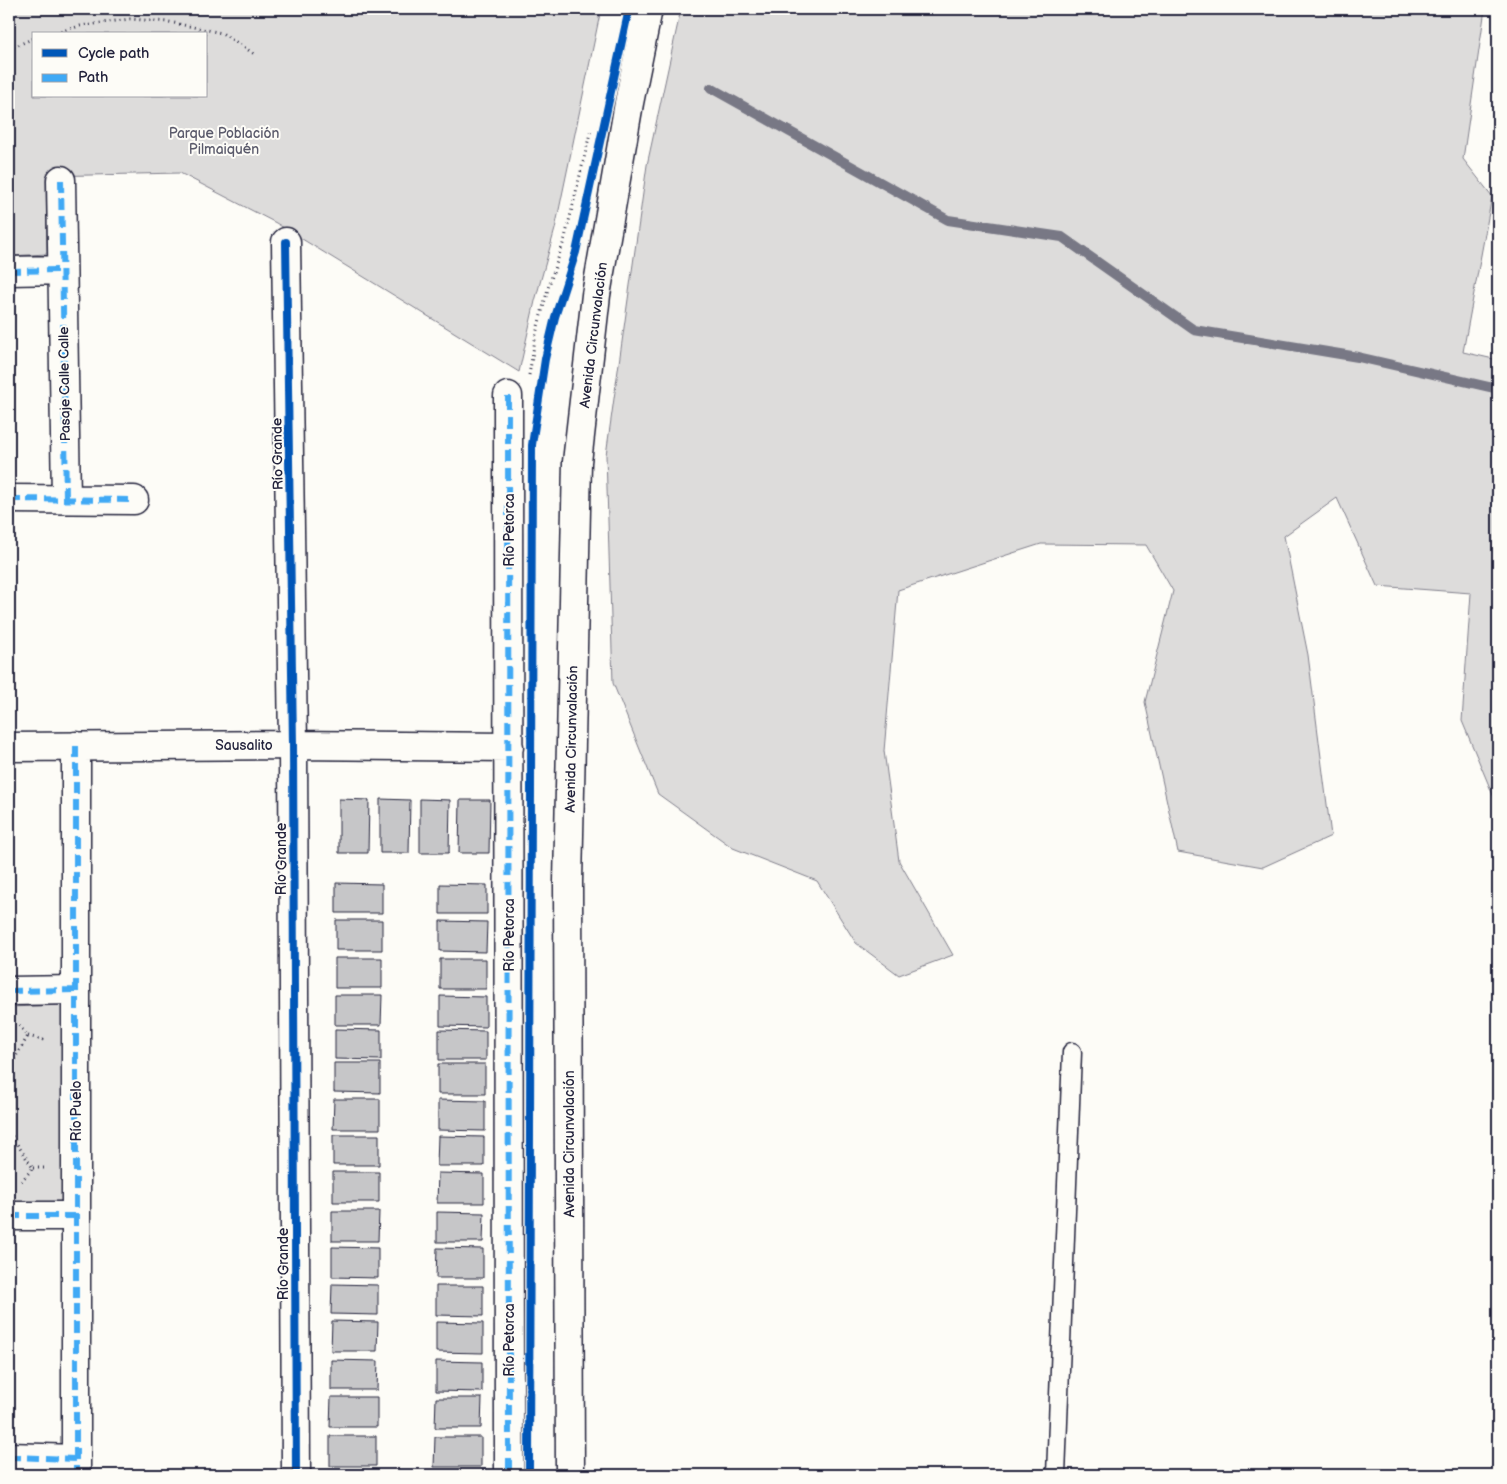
<svg xmlns="http://www.w3.org/2000/svg" width="1507" height="1484" viewBox="0 0 1507 1484" font-family="'Balsamiq Sans',sans-serif">
  <style>
    .green { fill: #dddcdb; stroke: #807f8b; fill-rule: evenodd }
    .lines { fill: none; stroke-linecap: round; stroke-linejoin: round }
    .stream { stroke: #787885; stroke-width: 10 }
    .building { fill: #c6c6c8; stroke: #22223b }
    .lane-casing { stroke: #22223b; stroke-width: 21 }
    .street-casing { stroke: #22223b; stroke-width: 31 }
    .secondary-casing { stroke: #22223b; stroke-width: 31 }
    .path { stroke: #22223b; stroke-width: 3; stroke-dasharray: 1 4; stroke-linecap: butt }
    .lane { stroke: #fdfcf7; stroke-width: 18 }
    .street { stroke: #fdfcf7; stroke-width: 28 }
    .secondary { stroke: #fdfcf7; stroke-width: 28 }
    .quiet { stroke: #3fa9f5; stroke-width: 6; stroke-dasharray: 12 6; stroke-linecap: butt }
    .cycleway-casing { stroke: #fdfcf7; stroke-width: 11 }
    .cycleway { stroke: #0057b8; stroke-width: 8 }
    .labels { text-anchor: middle; stroke-width: 4; stroke-linejoin: round; paint-order: stroke }
    .park-label { font-size: 14px; fill: #5a5a6b; stroke: #fdfcf7 }
    .street-label { font-size: 14px; fill: #22223b; stroke: #fdfcf7 }
  </style>
  <rect width="100%" height="100%" fill="#fdfcf7"/>
  <filter id="ink" filterUnits="userSpaceOnUse"><feTurbulence type="fractalNoise" baseFrequency=".02" numOctaves="2"/><feDisplacementMap in="SourceGraphic" scale="10" xChannelSelector="R" yChannelSelector="G"/><feConvolveMatrix kernelMatrix="1 2 1 2 8 2 1 2 1" color-interpolation-filters="sRGB"/></filter>
  <g filter="url(#ink)">
    <path class="green" d="M 9,9 L 601,9 L 555,229 L 535,301 L 519,372 L 276,223 L 180,173 L 46,176 L 47,254 L 9,256 ZM 34,34 L 206,34 L 206,96 L 34,96 Z
      M 681,9 L 1485,9 L 1463,159 L 1492,196 L 1463,352 L 1498,360 L 1498,807 L 1462,721 L 1471,593 L 1377,586 L 1337,498 L 1284,536 L 1308,655 L 1331,836 L 1263,867 L 1178,852 L 1145,702 L 1173,591 L 1146,545 L 1041,544 L 898,590 L 884,751 L 899,861 L 953,955 L 899,975 L 856,943 L 817,881 L 733,848 L 658,794 L 613,683 L 606,455 L 647,165 Z
      M 65,1005 L 68,1201 L 9,1203 L 9,1007 Z"/>
    <g class="lines">
      <path class="stream" d="M 546,9 L 552,10
        M 711,88 L 948,220 L 1062,237 L 1194,330 L 1358,357 L 1498,389"/>
    </g>
    <path class="building" d="M 339,799 L 369,800 L 368,853 L 339,853 Z
      M 380,799 L 410,800 L 409,853 L 380,853 Z
      M 420,799 L 450,800 L 449,853 L 420,853 Z
      M 460,800 L 490,800 L 489,853 L 459,853 Z
      M 336,883 L 382,884 L 382,913 L 336,913 Z
      M 440,884 L 487,885 L 487,914 L 440,914 Z
      M 336,920 L 382,920 L 382,950 L 336,950 Z
      M 440,921 L 487,922 L 486,952 L 440,951 Z
      M 335,958 L 382,958 L 382,988 L 335,988 Z
      M 440,959 L 486,959 L 486,989 L 440,989 Z
      M 335,995 L 382,995 L 381,1025 L 335,1025 Z
      M 440,996 L 486,997 L 486,1027 L 440,1026 Z
      M 335,1029 L 381,1030 L 381,1060 L 335,1059 Z
      M 439,1030 L 486,1031 L 486,1060 L 439,1060 Z
      M 334,1063 L 380,1063 L 380,1093 L 334,1092 Z
      M 438,1064 L 485,1064 L 485,1094 L 438,1094 Z
      M 334,1099 L 380,1099 L 380,1129 L 333,1129 Z
      M 438,1100 L 485,1101 L 485,1131 L 438,1130 Z
      M 333,1135 L 379,1135 L 379,1165 L 333,1165 Z
      M 438,1136 L 484,1137 L 484,1166 L 437,1166 Z
      M 333,1172 L 379,1172 L 379,1202 L 333,1202 Z
      M 438,1173 L 484,1174 L 484,1203 L 437,1203 Z
      M 332,1211 L 379,1211 L 378,1241 L 332,1241 Z
      M 437,1212 L 484,1213 L 483,1242 L 437,1242 Z
      M 332,1247 L 378,1248 L 378,1278 L 332,1277 Z
      M 437,1248 L 483,1249 L 483,1278 L 436,1278 Z
      M 332,1284 L 378,1285 L 378,1315 L 331,1314 Z
      M 436,1286 L 483,1286 L 483,1316 L 436,1315 Z
      M 332,1321 L 378,1322 L 377,1351 L 331,1351 Z
      M 436,1322 L 483,1323 L 483,1353 L 436,1352 Z
      M 331,1360 L 378,1361 L 377,1390 L 331,1390 Z
      M 436,1361 L 482,1362 L 482,1392 L 436,1391 Z
      M 331,1397 L 377,1397 L 377,1427 L 330,1427 Z
      M 436,1398 L 482,1398 L 481,1428 L 435,1428 Z
      M 330,1436 L 376,1436 L 376,1466 L 330,1466 Z
      M 435,1437 L 481,1437 L 481,1467 L 434,1467 Z
      M 330,1473 L 376,1473 L 376,1475 L 330,1475 Z
      M 435,1474 L 481,1474 L 481,1475 L 435,1475 Z"/>
    <g class="lines">
      <g class="lane-casing">
        <path id="lane" d="M 1056,1475 L 1072,1052"/>
      </g>
      <g class="street-casing">
        <path id="street" d="M 61,180 L 66,499
          M 286,242 L 293,745 L 296,1475
          M 9,271 L 62,270
          M 508,396 L 509,1475
          M 9,499 L 134,500
          M 76,746 L 76,1475
          M 9,747 L 293,745 L 509,747
          M 9,991 L 76,990
          M 9,1216 L 76,1216
          M 9,1457 L 76,1459"/>
      </g>
      <g class="secondary-casing">
        <path id="secondary" d="M 570,1475 L 568,882 L 577,462 L 596,295 L 629,103 L 648,9"/>
      </g>
      <path class="path" d="M 51,34 L 80,26 L 130,19 L 169,22 L 222,33 L 256,55
        M 9,49 L 34,38
        M 529,375 L 536,334 L 549,285 L 565,238 L 591,129
        M 28,1036 L 43,1040 L 43,1042
        M 9,1068 L 28,1036 L 17,1023
        M 9,1132 L 33,1168 L 19,1184
        M 33,1168 L 44,1168"/>
      <use href="#lane" class="lane"/>
      <use href="#street" class="street"/>
      <use href="#secondary" class="secondary"/>
      <path class="quiet" d="M 61,180 L 66,499
        M 9,271 L 62,270
        M 508,396 L 509,1475
        M 9,499 L 134,500
        M 76,746 L 76,1475
        M 9,991 L 76,990
        M 9,1216 L 76,1216
        M 9,1457 L 76,1459"/>
      <g class="cycleway-casing">
        <path id="cycleway" d="M 286,242 L 293,745 L 296,1475
          M 529,1475 L 532,445 L 545,359 L 555,317 L 576,252 L 629,9"/>
      </g>
      <use href="#cycleway" class="cycleway"/>
    </g>
  </g>
  <g class="labels">
    <g class="park-label">
      <text x="224" y="138">Parque Población<tspan x="224" dy="16">Pilmaiquén</tspan></text>
    </g>
    <g class="street-label">
      <text transform="translate(593 335) rotate(-83)" y="5">Avenida Circunvalación</text>
      <text transform="translate(64 384) rotate(-91)" y="5">Pasaje Calle Calle</text>
      <text transform="translate(277 454) rotate(-91)" y="5">Río Grande</text>
      <text transform="translate(509 530) rotate(-90)" y="5">Río Petorca</text>
      <text transform="translate(571 739) rotate(-89)" y="5">Avenida Circunvalación</text>
      <text x="244" y="750">Sausalito</text>
      <text transform="translate(281 859) rotate(-90)" y="5">Río Grande</text>
      <text transform="translate(509 935) rotate(-90)" y="5">Río Petorca</text>
      <text transform="translate(76 1111) rotate(-90)" y="5">Río Puelo</text>
      <text transform="translate(569 1144) rotate(-90)" y="5">Avenida Circunvalación</text>
      <text transform="translate(283 1264) rotate(-90)" y="5">Río Grande</text>
      <text transform="translate(509 1340) rotate(-90)" y="5">Río Petorca</text>
    </g>
  </g>
  <rect width="1507" height="1484" fill="none" stroke="#fdfcf7" stroke-width="30"/>
  <rect x="15" y="15" width="1477" height="1454" fill="none" stroke="#22223b" stroke-width="2" filter="url(#ink)"/>
  <rect x="32" y="32" width="175" height="65" fill="#fdfcf7" stroke="#a5a5ac"/>
  <rect x="42" y="49" width="25" height="8" fill="#0057b8" stroke="#a5a5ac"/>
  <text x="78" y="58" font-size="15" fill="#22223b">Cycle path</text>
  <rect x="42" y="74" width="25" height="8" fill="#3fa9f5" stroke="#a5a5ac"/>
  <text x="78" y="82" font-size="15" fill="#22223b">Path</text>
</svg>
